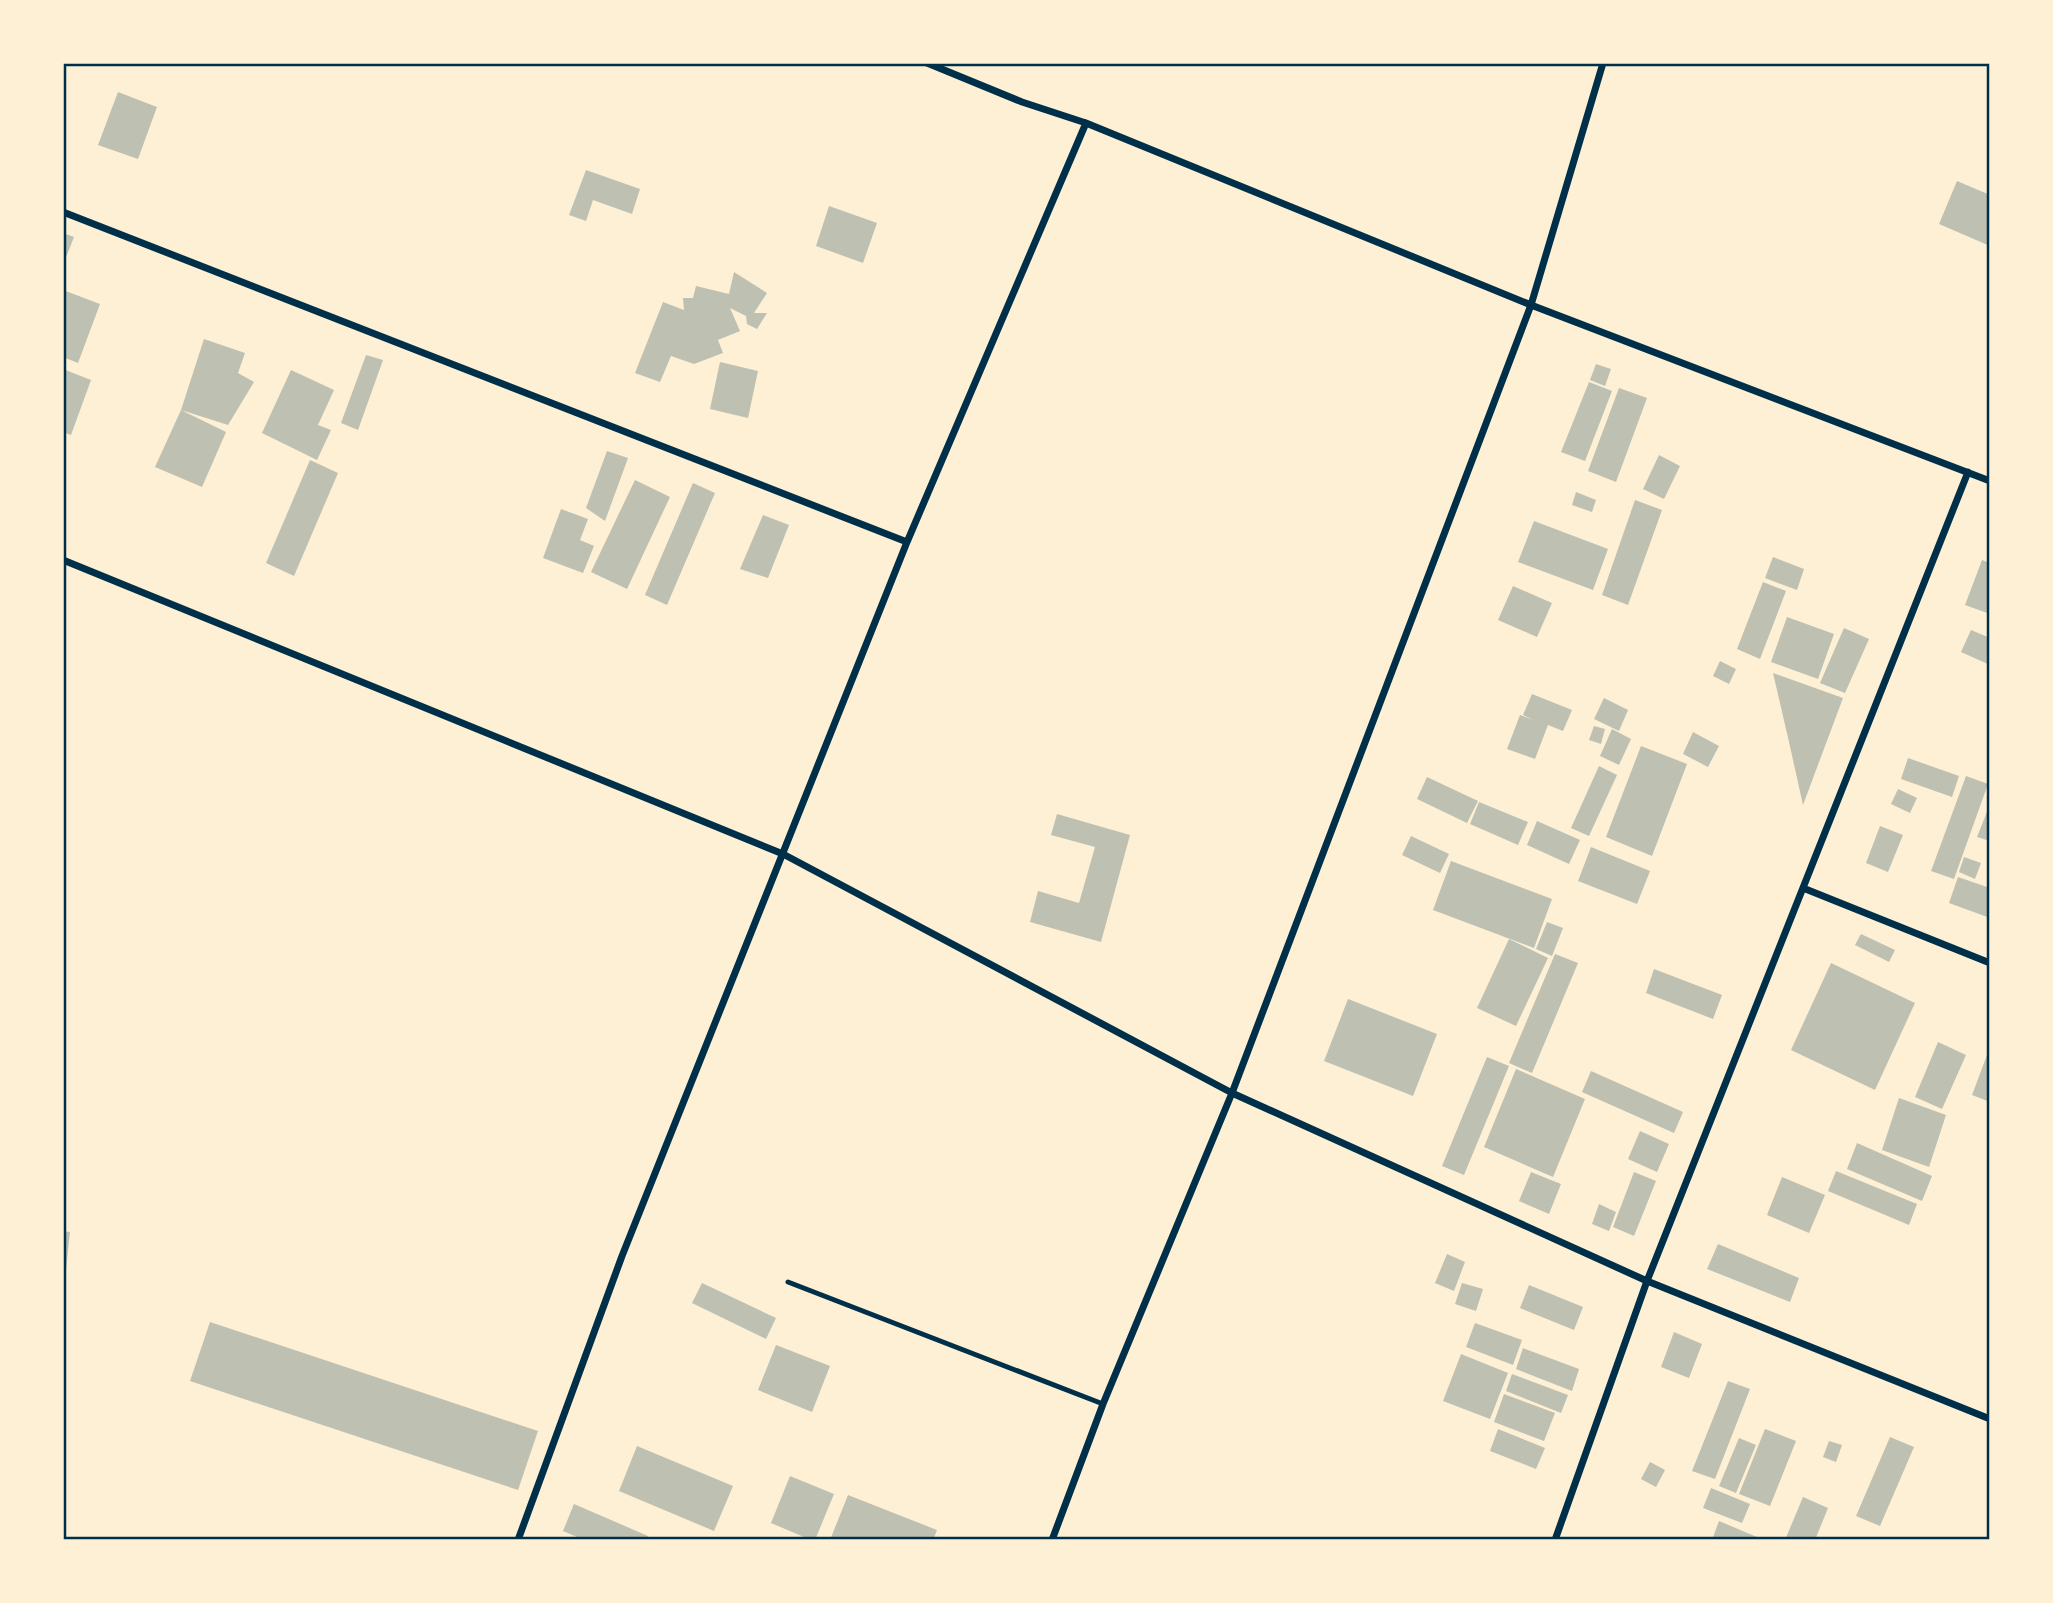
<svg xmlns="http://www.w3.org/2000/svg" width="2053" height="1603" viewBox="0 0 2053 1603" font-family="Barlow,sans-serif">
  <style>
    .building { fill: #bec0b2 }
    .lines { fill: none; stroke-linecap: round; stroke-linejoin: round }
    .service { stroke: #003049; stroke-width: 5 }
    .minor { stroke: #003049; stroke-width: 7 }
    .neatline { fill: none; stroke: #003049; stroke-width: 2.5 }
  </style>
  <rect width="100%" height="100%" fill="#fdf0d5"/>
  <path class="building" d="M 118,92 L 157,107 L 138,159 L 98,145 Z
    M 586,170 L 640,189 L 632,214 L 593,200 L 586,221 L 569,215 Z
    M 1957,181 L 1990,195 L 1990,246 L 1939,224 Z
    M 829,206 L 877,223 L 863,263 L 816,246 Z
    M 63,233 L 74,237 L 63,265 Z
    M 734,272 L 767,293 L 754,313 L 767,313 L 757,329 L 747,324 L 746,316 L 730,308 L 740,331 L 718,340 L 723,353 L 694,364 L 671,356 L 660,382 L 635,373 L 663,302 L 684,310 L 683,298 L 693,298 L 696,286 L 729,294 Z
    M 63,290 L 100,304 L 78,363 L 63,357 Z
    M 204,339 L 245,353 L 238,373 L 254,382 L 228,425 L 181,410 Z
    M 366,355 L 383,360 L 358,430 L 341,423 Z
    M 720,362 L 758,371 L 748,418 L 710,409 Z
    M 1596,364 L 1611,369 L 1605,386 L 1590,380 Z
    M 63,369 L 91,380 L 71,435 L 63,432 Z
    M 291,370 L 334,390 L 318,425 L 331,430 L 317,460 L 262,433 Z
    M 1589,382 L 1612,391 L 1585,461 L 1561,452 Z
    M 1619,388 L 1647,398 L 1616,482 L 1588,471 Z
    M 181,410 L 226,432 L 202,487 L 155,467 Z
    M 607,451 L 628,458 L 605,521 L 586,508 Z
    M 1659,455 L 1680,466 L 1664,499 L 1643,489 Z
    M 310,460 L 338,473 L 294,576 L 266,563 Z
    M 635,480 L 670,497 L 627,589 L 591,572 Z
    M 693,483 L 715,493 L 667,605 L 645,595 Z
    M 1576,492 L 1596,500 L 1592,512 L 1572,505 Z
    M 1635,500 L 1662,510 L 1628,605 L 1602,595 Z
    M 561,509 L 588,519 L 580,540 L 594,546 L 583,573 L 543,558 Z
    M 763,515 L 789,525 L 768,578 L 740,569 Z
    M 1534,521 L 1608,549 L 1593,590 L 1518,562 Z
    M 1773,557 L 1804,569 L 1797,590 L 1765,578 Z
    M 1982,560 L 1990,563 L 1990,614 L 1965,605 Z
    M 1763,582 L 1786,591 L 1760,659 L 1737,649 Z
    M 1513,586 L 1552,603 L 1537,637 L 1498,620 Z
    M 1787,617 L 1834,634 L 1818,679 L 1771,662 Z
    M 1844,628 L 1869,639 L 1845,693 L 1820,683 Z
    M 1971,630 L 1990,638 L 1990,665 L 1961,652 Z
    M 1720,661 L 1736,669 L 1729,684 L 1713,676 Z
    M 1773,673 L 1843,698 L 1803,805 L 1789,742 Z
    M 1532,694 L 1572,710 L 1563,731 L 1548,725 L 1535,759 L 1507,749 L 1520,715 L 1533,720 L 1523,715 Z
    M 1604,698 L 1628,710 L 1619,731 L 1594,719 Z
    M 1594,726 L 1605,729 L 1601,744 L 1589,740 Z
    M 1612,729 L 1631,739 L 1619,765 L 1600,756 Z
    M 1693,732 L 1719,746 L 1708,767 L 1683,754 Z
    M 1641,746 L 1687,764 L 1652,856 L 1606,837 Z
    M 1908,758 L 1959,776 L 1952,797 L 1901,779 Z
    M 1599,766 L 1617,775 L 1589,836 L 1571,828 Z
    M 1966,776 L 1988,784 L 1954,879 L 1931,871 Z
    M 1427,777 L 1478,801 L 1467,823 L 1417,799 Z
    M 1898,789 L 1917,798 L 1910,813 L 1891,804 Z
    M 1479,802 L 1528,822 L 1518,845 L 1470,824 Z
    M 1990,804 L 1990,841 L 1977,837 Z
    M 1057,814 L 1130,835 L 1101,942 L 1030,922 L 1038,891 L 1079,903 L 1095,847 L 1051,835 Z
    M 1537,821 L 1580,840 L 1569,864 L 1527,845 Z
    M 1880,826 L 1903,835 L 1888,872 L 1866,863 Z
    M 1411,836 L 1449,854 L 1440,873 L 1402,855 Z
    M 1591,847 L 1650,871 L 1637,904 L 1578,881 Z
    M 1964,857 L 1981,863 L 1975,879 L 1959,872 Z
    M 1451,861 L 1552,899 L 1534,948 L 1433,910 Z
    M 1958,877 L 1990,888 L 1990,918 L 1949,903 Z
    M 1547,922 L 1563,928 L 1552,956 L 1536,949 Z
    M 1861,934 L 1895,950 L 1889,962 L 1855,945 Z
    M 1509,939 L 1548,958 L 1516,1026 L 1477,1008 Z
    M 1555,954 L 1578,963 L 1532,1073 L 1509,1063 Z
    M 1831,963 L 1915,1003 L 1875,1090 L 1791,1050 Z
    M 1654,969 L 1722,995 L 1713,1019 L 1646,993 Z
    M 1348,999 L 1437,1034 L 1413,1096 L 1324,1061 Z
    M 1938,1042 L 1966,1055 L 1942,1109 L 1915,1097 Z
    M 1990,1047 L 1990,1102 L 1972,1095 Z
    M 1487,1057 L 1509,1066 L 1464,1175 L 1442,1166 Z
    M 1516,1069 L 1585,1099 L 1553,1177 L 1484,1147 Z
    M 1591,1071 L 1683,1112 L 1674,1133 L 1582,1092 Z
    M 1899,1098 L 1946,1115 L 1929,1167 L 1882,1150 Z
    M 1640,1131 L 1669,1144 L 1657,1172 L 1628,1159 Z
    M 1857,1143 L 1932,1176 L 1922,1201 L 1847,1169 Z
    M 1836,1171 L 1917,1204 L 1909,1225 L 1828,1191 Z
    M 1531,1172 L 1561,1184 L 1549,1214 L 1519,1201 Z
    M 1634,1172 L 1656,1181 L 1634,1236 L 1613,1227 Z
    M 1782,1177 L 1825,1195 L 1809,1233 L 1767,1215 Z
    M 1599,1204 L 1616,1212 L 1609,1231 L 1592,1224 Z
    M 63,1231 L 70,1232 L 65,1280 L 63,1280 Z
    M 1718,1244 L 1799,1278 L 1790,1302 L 1707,1269 Z
    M 1447,1254 L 1465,1262 L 1454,1291 L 1435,1283 Z
    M 702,1283 L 776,1318 L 766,1339 L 692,1303 Z
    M 1462,1283 L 1483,1289 L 1476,1311 L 1455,1304 Z
    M 1529,1285 L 1583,1307 L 1574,1330 L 1520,1308 Z
    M 210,1322 L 538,1431 L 518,1490 L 190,1381 Z
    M 1475,1323 L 1522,1340 L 1513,1365 L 1466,1347 Z
    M 1674,1332 L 1702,1344 L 1689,1378 L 1661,1367 Z
    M 776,1345 L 830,1366 L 812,1412 L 758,1390 Z
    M 1523,1348 L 1579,1369 L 1572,1391 L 1516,1369 Z
    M 1461,1354 L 1508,1373 L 1490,1419 L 1443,1401 Z
    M 1512,1374 L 1568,1395 L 1561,1413 L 1506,1391 Z
    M 1728,1381 L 1750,1389 L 1715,1479 L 1692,1471 Z
    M 1504,1394 L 1555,1413 L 1544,1441 L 1494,1422 Z
    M 1498,1429 L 1545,1448 L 1536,1469 L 1490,1451 Z
    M 1765,1429 L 1796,1441 L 1770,1506 L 1739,1494 Z
    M 1890,1437 L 1914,1447 L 1880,1526 L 1856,1516 Z
    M 1739,1438 L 1756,1445 L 1736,1493 L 1719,1486 Z
    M 1829,1441 L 1842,1445 L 1836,1462 L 1823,1457 Z
    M 637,1446 L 733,1486 L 714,1531 L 619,1491 Z
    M 1650,1462 L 1665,1470 L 1656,1487 L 1641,1479 Z
    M 790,1476 L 834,1494 L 815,1540 L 811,1540 L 771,1523 Z
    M 1711,1488 L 1750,1504 L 1742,1523 L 1703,1508 Z
    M 848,1495 L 937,1530 L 933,1540 L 830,1540 Z
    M 1803,1497 L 1828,1508 L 1815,1540 L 1785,1540 Z
    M 574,1504 L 648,1536 L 646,1540 L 584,1540 L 563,1531 Z
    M 1719,1521 L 1764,1540 L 1712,1540 Z"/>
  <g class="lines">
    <path class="service" d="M 788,1282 L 1103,1404"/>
    <path class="minor" d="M 927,63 L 1022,102 L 1086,123 L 1531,305 L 1990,481
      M 63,212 L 907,542
      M 63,560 L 783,854 L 1232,1093 L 1647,1281 L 1990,1419
      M 1803,888 L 1990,963
      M 518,1540 L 622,1256 L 907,542 L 1086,123
      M 1052,1540 L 1103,1404 L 1232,1093 L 1531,305 L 1603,63
      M 1555,1540 L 1647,1281 L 1968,472"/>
  </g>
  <rect width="2053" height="1603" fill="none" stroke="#fdf0d5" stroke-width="130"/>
  <rect x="65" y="65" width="1923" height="1473" class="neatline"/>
</svg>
